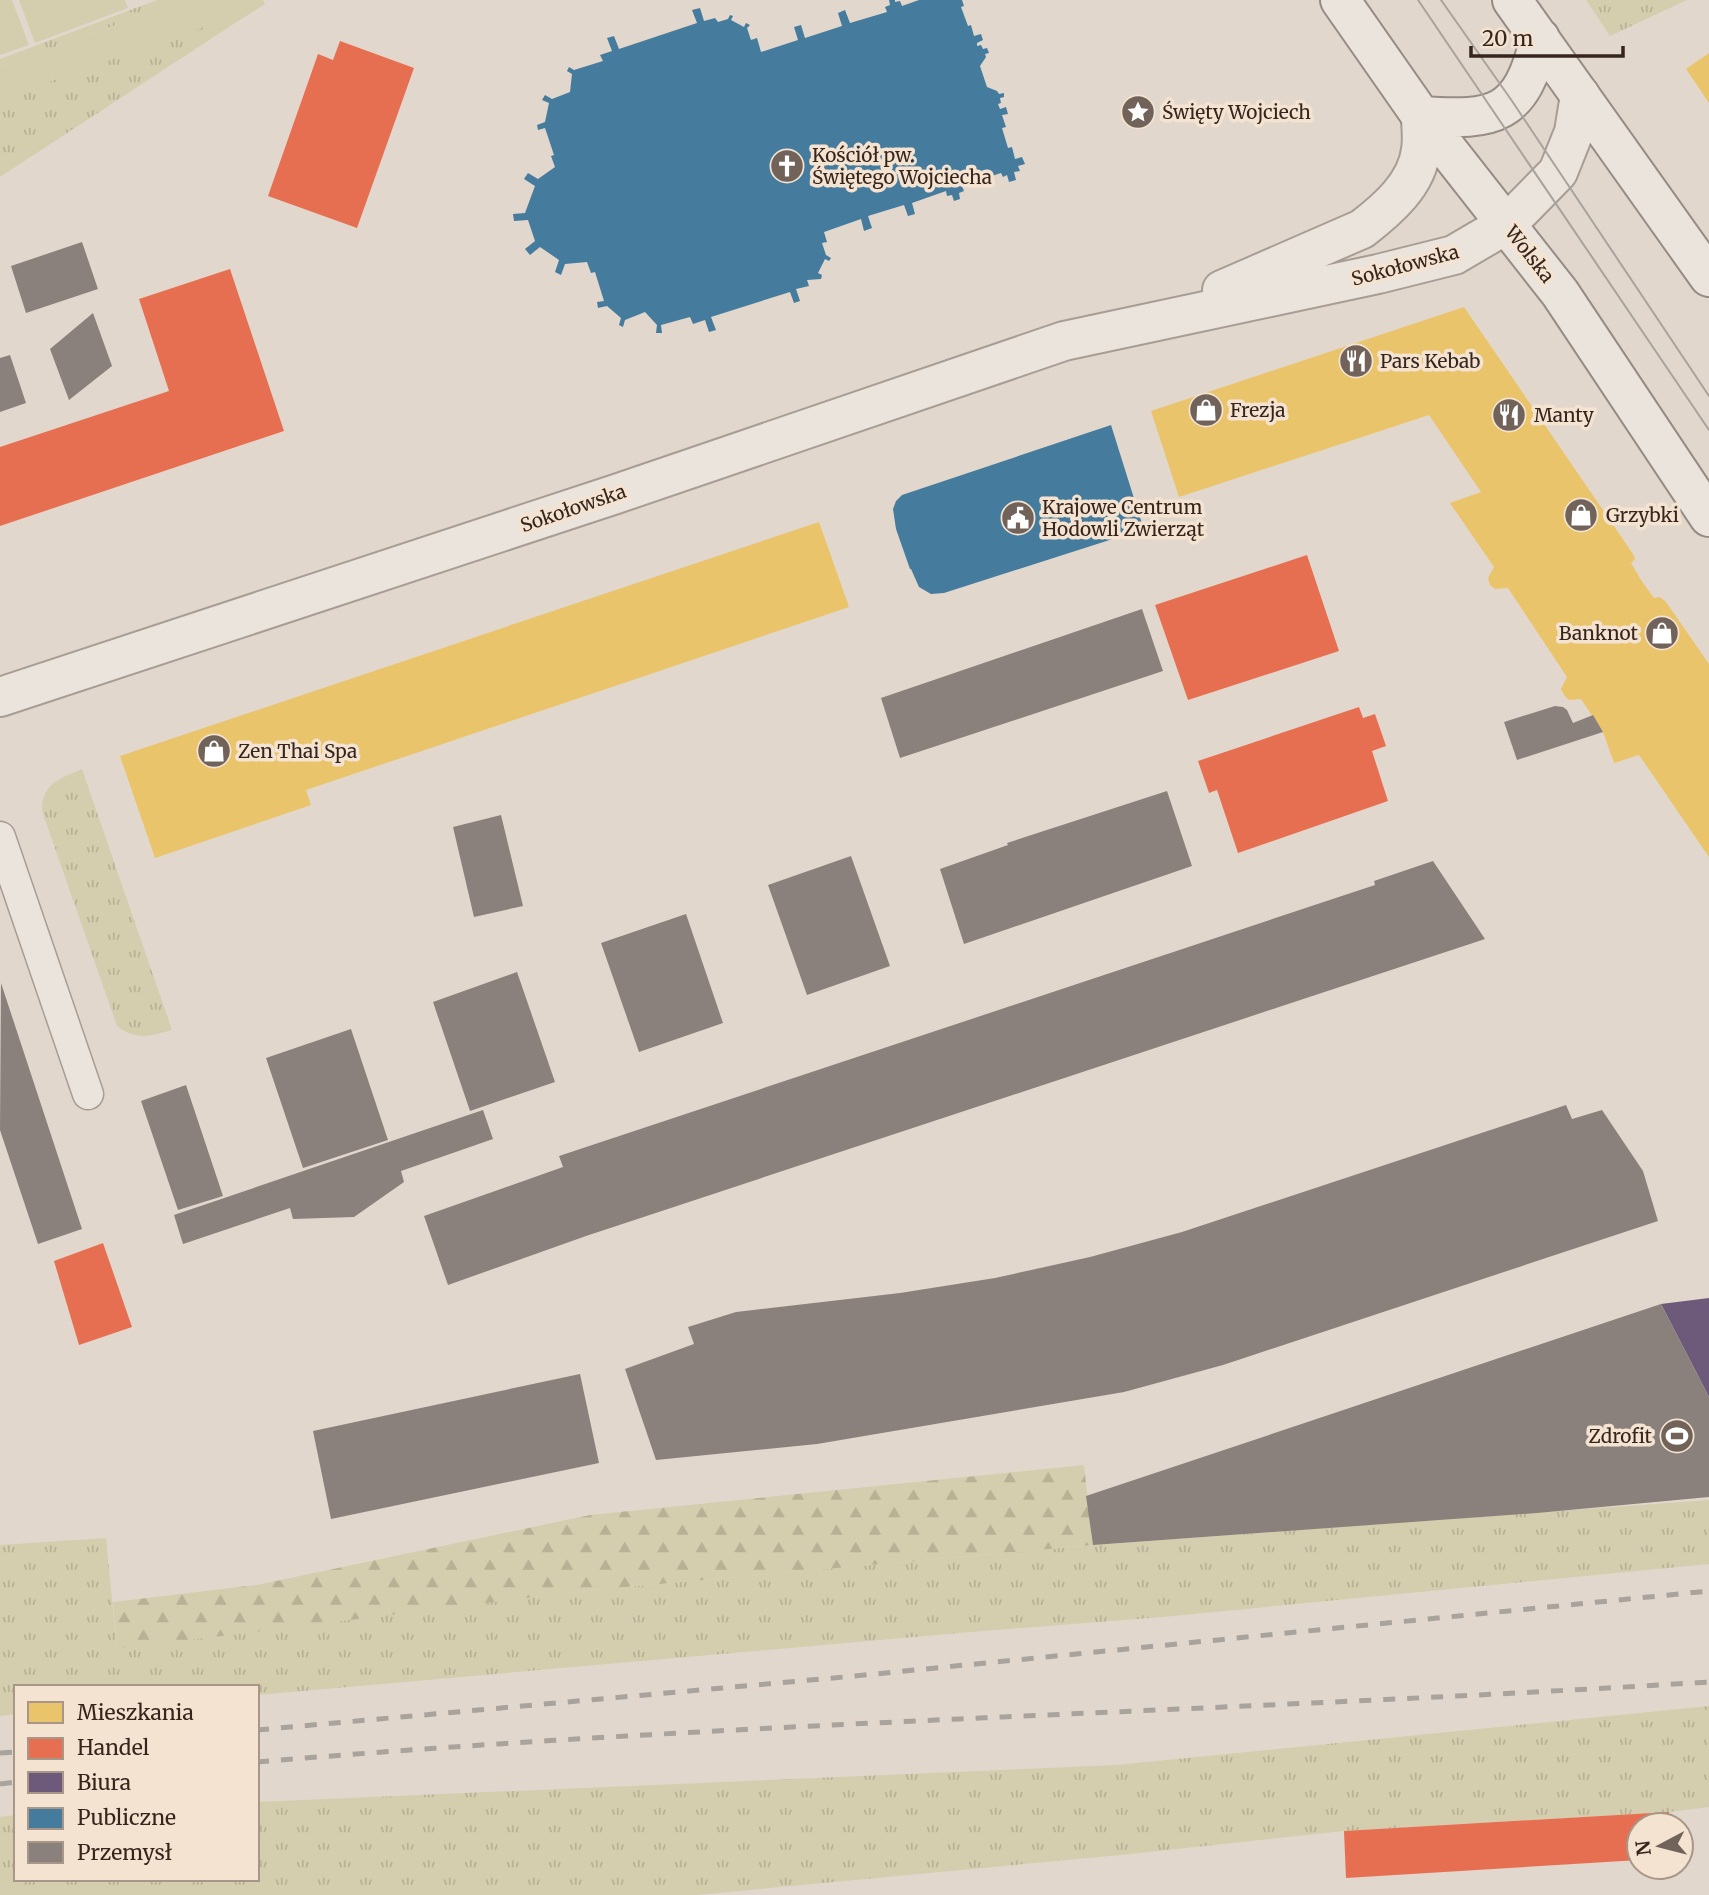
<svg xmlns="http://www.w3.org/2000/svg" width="1709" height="1895" viewBox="0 0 1709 1895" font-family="Merriweather,serif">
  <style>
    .grass { fill: url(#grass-tufts) }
    .forest { fill: url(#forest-firs) }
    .green { fill: #d4ceae }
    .homes { fill: #e9c46a }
    .shops { fill: #e76f51 }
    .offices { fill: #6d597a }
    .public { fill: #457b9d }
    .industry { fill: #8a817c }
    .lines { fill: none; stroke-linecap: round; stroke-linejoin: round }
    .service-casing { stroke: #a79d95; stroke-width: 33 }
    .minor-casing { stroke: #a79d95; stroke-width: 42 }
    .secondary-casing { stroke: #978c85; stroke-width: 42 }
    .service { stroke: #eae4dc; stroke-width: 30 }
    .minor { stroke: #eae4dc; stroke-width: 38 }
    .secondary { stroke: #eae4dc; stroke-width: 38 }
    .tram { stroke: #a9a39d; stroke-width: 2 }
    .rail { stroke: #a9a39d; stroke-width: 5; stroke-dasharray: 12 12; stroke-linecap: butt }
    .labels { text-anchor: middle; stroke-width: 7; stroke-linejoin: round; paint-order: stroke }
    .poi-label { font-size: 19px; fill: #35251d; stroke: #f4e3d1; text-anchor: start }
    .street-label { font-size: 19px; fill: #35251d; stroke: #f4e3d1 }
  </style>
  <defs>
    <pattern id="grass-tufts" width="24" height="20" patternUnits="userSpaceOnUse" patternTransform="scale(1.75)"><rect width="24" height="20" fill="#d4ceae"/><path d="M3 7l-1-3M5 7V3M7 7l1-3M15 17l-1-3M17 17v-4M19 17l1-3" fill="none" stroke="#b7b195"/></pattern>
    <pattern id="forest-firs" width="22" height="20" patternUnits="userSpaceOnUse" patternTransform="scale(1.75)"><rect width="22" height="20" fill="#d4ceae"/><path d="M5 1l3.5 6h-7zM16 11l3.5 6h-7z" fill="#b7b195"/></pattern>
  </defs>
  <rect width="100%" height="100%" fill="#e2d7cc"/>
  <path class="grass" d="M 157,0 L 185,0 L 0,67 L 0,59 Z
    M 1586,0 L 1687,0 L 1610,36 Z
    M 224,19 L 229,27 L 0,177 L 0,99 Z
    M 82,769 L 172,1030 C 150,1036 136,1041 117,1026 L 42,811 C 41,784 61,778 82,769 Z
    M 1709,1500 L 1709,1564 L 1163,1617 L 959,1633 L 257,1695 L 257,1687 L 16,1687 L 16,1714 L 0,1716 L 0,1545 L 106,1538 L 117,1648 L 582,1591 L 1093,1545 Z
    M 1709,1706 L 1709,1807 L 1669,1812 L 1344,1831 L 1131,1854 L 697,1895 L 0,1895 L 0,1817 L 16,1815 L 16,1879 L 257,1879 L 257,1802 L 1116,1765 Z"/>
  <path class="forest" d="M 1084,1465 L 1093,1545 L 582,1591 L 117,1649 L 113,1602 L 257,1585 L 590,1515 Z"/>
  <path class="green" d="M 0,0 L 12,0 L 29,45 L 0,55 Z
    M 19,0 L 125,0 L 128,8 L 35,43 Z
    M 185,0 L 263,0 L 265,4 L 229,27 L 224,20 L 0,99 L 0,67 Z"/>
  <path class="homes" d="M 1709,53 L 1709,103 L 1686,69 Z
    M 1464,307 L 1633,554 L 1635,559 L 1631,563 L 1641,580 L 1654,598 L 1660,597 L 1666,602 L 1709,664 L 1709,857 L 1639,755 L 1614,763 L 1603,732 L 1581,699 L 1569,700 L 1564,695 L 1561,689 L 1567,677 L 1508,588 L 1495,589 L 1490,585 L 1488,578 L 1494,567 L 1450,503 L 1481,492 L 1429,415 L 1179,497 L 1151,411 Z
    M 819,522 L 849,607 L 306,790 L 311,805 L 155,858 L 120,756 Z"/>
  <path class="shops" d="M 340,41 L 414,68 L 357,228 L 268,196 L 318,54 L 333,60 Z
    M 230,269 L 284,431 L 0,526 L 0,447 L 169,391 L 139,299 Z
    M 1307,555 L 1339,651 L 1188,700 L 1155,605 Z
    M 1359,707 L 1363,718 L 1375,714 L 1386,746 L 1372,751 L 1388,801 L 1238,853 L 1217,790 L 1209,793 L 1198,761 Z
    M 103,1243 L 132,1327 L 79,1345 L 54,1261 Z
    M 1669,1812 L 1669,1825 L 1639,1825 L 1639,1860 L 1346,1878 L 1344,1831 Z"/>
  <path class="offices" d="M 1709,1298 L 1709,1397 L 1661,1304 Z"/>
  <path class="public" d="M 889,0 L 895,0 L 895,2 L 900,1 L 902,6 L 919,0 L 962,0 L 964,6 L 961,7 L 968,26 L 971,25 L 974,36 L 981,34 L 983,40 L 977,43 L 977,46 L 981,45 L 983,49 L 987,48 L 989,53 L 985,54 L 986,57 L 980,66 L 987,87 L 997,91 L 999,94 L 1004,93 L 1004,97 L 1000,98 L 1001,103 L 998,104 L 1000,109 L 1006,107 L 1008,114 L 1002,115 L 1006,127 L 1002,128 L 1008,148 L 1012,147 L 1015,159 L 1022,157 L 1025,164 L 1018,166 L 1020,171 L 1014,172 L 1016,180 L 1009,182 L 1007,175 L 1003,177 L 1001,173 L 962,186 L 964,191 L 959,193 L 960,199 L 954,201 L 952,195 L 947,196 L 946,191 L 912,203 L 915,214 L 908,216 L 904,205 L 868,216 L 872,228 L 864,231 L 861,219 L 824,232 L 827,242 L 822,243 L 826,255 L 831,258 L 829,261 L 825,259 L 818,273 L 822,275 L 821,279 L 807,280 L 809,286 L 796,289 L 800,301 L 794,303 L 790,292 L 711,317 L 716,330 L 709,332 L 705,320 L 693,324 L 690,317 L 661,325 L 662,333 L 656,333 L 657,325 L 645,312 L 625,320 L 623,327 L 619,325 L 621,318 L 607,306 L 598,308 L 597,302 L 604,301 L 595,272 L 591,273 L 587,262 L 565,264 L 561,275 L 555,272 L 559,260 L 540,247 L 530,255 L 525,249 L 535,241 L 528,220 L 514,221 L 513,214 L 525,213 L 535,186 L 524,179 L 528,173 L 538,179 L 555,167 L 551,156 L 554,155 L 545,128 L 538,130 L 537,125 L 545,122 L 549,103 L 542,100 L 545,95 L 552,99 L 570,92 L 572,74 L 567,71 L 569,67 L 574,70 L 603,61 L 600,55 L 612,51 L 607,38 L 614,36 L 619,49 L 697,23 L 692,10 L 700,8 L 704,21 L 715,18 L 718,22 L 728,19 L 730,15 L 733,16 L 731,20 L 744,27 L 746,23 L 750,25 L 747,28 L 751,40 L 757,38 L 761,52 L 798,40 L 794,27 L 801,25 L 805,38 L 842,26 L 838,13 L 845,10 L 850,23 L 887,12 L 885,7 L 890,5 Z
    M 1111,425 L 1143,527 L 1118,535 L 1119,537 L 944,593 L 931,594 L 919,587 L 911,569 L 910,569 L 896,529 L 893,509 L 896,501 L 902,495 Z"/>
  <path class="industry" d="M 82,242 L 98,289 L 26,313 L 11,266 Z
    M 93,313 L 112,366 L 69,400 L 50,349 Z
    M 10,355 L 26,403 L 0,412 L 0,358 Z
    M 1142,609 L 1163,671 L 900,758 L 881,698 Z
    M 1555,706 L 1563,707 L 1567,710 L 1573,723 L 1593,715 L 1603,732 L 1517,760 L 1504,722 Z
    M 1167,791 L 1192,866 L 964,944 L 940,869 L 1008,845 L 1007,843 Z
    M 501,815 L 523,906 L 474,917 L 453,827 Z
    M 851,856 L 890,966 L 807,995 L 768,885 Z
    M 1433,861 L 1485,939 L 586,1236 L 448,1285 L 424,1216 L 563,1167 L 559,1156 L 1375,885 L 1374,881 Z
    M 686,914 L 723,1023 L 639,1052 L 601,943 Z
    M 517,972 L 555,1082 L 470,1111 L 433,1002 Z
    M 1,983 L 82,1229 L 38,1244 L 0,1130 Z
    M 351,1029 L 388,1140 L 303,1168 L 266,1058 Z
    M 186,1085 L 223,1196 L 178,1210 L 141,1101 Z
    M 1566,1105 L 1572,1119 L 1602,1110 L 1643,1171 L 1658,1221 L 1223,1365 L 1124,1392 L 817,1444 L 656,1460 L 625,1369 L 694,1344 L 688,1327 L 736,1312 L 900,1293 L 995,1278 L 1090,1257 L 1182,1232 Z
    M 483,1110 L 493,1139 L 401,1171 L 404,1182 L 354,1217 L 293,1219 L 290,1208 L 183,1244 L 174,1215 Z
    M 1661,1304 L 1709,1397 L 1709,1497 L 1537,1513 L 1093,1545 L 1086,1496 Z
    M 580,1374 L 599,1463 L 331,1519 L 313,1431 Z"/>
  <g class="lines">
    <g class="service-casing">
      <path id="service" d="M 0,837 L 88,1094"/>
    </g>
    <g class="minor-casing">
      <path id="minor" d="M 1222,290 L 1362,229 C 1388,209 1417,184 1421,150 C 1423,139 1421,127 1421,116
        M 0,697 L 616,494 L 1064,341 L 1378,274 L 1454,255 L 1507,224 L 1558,172 L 1574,132 L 1580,95"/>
    </g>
    <g class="secondary-casing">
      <path id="secondary" d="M 1340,0 L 1421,116 L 1560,293 L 1709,517
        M 1512,0 L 1709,277
        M 1421,116 C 1496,121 1521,116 1540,38"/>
    </g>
    <use href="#service" class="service"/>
    <use href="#minor" class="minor"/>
    <use href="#secondary" class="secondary"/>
    <path class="tram" d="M 1418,0 L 1709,430
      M 1441,0 L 1512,101 L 1709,396"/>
    <path class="rail" d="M 257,1730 L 855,1676 L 1709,1591
      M 0,1753 L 16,1752
      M 257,1762 C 740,1721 1225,1712 1709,1682
      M 0,1784 L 16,1782"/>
  </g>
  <defs>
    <g id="sight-disc" transform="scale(1.75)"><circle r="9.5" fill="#72635a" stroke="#f4e3d1"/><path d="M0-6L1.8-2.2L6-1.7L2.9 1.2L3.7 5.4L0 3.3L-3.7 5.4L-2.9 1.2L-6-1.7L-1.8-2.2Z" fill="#fff"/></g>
    <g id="church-disc" transform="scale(1.75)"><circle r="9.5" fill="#72635a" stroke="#f4e3d1"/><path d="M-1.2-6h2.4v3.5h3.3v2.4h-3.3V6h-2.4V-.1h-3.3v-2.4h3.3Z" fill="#fff"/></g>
    <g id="restaurant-disc" transform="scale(1.75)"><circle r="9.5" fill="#72635a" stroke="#f4e3d1"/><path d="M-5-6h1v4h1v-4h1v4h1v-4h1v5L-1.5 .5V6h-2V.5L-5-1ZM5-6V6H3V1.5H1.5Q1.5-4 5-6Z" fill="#fff"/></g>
    <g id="shop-disc" transform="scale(1.75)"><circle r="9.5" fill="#72635a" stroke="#f4e3d1"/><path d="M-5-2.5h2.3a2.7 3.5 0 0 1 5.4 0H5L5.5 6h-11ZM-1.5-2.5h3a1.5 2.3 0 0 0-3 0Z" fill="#fff"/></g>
    <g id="civic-disc" transform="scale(1.75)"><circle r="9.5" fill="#72635a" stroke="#f4e3d1"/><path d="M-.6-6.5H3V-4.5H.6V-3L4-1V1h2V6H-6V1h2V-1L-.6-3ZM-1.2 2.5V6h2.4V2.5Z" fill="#fff"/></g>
    <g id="stadium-disc" transform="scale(1.75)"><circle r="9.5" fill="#72635a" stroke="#f4e3d1"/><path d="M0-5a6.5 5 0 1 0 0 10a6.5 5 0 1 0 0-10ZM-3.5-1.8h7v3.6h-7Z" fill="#fff"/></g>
  </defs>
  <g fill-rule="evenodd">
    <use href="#sight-disc" x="1138" y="112"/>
    <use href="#church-disc" x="787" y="166"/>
    <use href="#restaurant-disc" x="1356" y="361"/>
    <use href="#shop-disc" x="1206" y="410"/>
    <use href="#restaurant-disc" x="1509" y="415"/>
    <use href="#shop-disc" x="1581" y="515"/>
    <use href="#civic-disc" x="1018" y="518"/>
    <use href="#shop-disc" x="1662" y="633"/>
    <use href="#shop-disc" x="214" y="751"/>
    <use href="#stadium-disc" x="1677" y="1436"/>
  </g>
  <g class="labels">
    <g class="poi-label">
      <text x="1162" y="119">Święty Wojciech</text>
      <text x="812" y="162">Kościół pw.<tspan x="812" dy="22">Świętego Wojciecha</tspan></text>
      <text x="1380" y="368">Pars Kebab</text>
      <text x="1230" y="417">Frezja</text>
      <text x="1534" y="422">Manty</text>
      <text x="1042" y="514">Krajowe Centrum<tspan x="1042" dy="22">Hodowli Zwierząt</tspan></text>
      <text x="1606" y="522">Grzybki</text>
      <text x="1638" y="640" text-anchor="end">Banknot</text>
      <text x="238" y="758">Zen Thai Spa</text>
      <text x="1652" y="1443" text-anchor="end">Zdrofit</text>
    </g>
    <g class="street-label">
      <text transform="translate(1530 254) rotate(52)" y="7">Wolska</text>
      <text transform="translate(1405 265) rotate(-15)" y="7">Sokołowska</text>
      <text transform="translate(573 508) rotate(-19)" y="7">Sokołowska</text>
    </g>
  </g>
  <rect x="14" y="1685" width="245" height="196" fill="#f4e3d1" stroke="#a89789" stroke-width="2"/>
  <rect x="28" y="1702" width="35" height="21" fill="#e9c46a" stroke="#a89789" stroke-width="2"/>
  <text x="77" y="1720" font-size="21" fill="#35251d">Mieszkania</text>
  <rect x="28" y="1738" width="35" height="21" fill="#e76f51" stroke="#a89789" stroke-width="2"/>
  <text x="77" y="1755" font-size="21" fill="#35251d">Handel</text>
  <rect x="28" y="1772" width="35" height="21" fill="#6d597a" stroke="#a89789" stroke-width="2"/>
  <text x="77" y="1790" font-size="21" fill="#35251d">Biura</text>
  <rect x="28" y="1808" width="35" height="21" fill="#457b9d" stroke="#a89789" stroke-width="2"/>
  <text x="77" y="1825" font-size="21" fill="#35251d">Publiczne</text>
  <rect x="28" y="1842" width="35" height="21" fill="#8a817c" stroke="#a89789" stroke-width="2"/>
  <text x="77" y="1860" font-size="21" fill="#35251d">Przemysł</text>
  <g transform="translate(1660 1846) rotate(263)"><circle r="33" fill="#f4e3d1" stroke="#a89789" stroke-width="2"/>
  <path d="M0-5L12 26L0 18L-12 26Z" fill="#72635a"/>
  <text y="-10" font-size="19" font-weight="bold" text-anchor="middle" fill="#35251d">N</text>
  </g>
  <path d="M1471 46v10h152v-10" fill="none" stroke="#35251d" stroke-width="3.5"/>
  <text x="1482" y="46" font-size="21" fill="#35251d" stroke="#f4e3d1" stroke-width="5" paint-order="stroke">20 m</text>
</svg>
